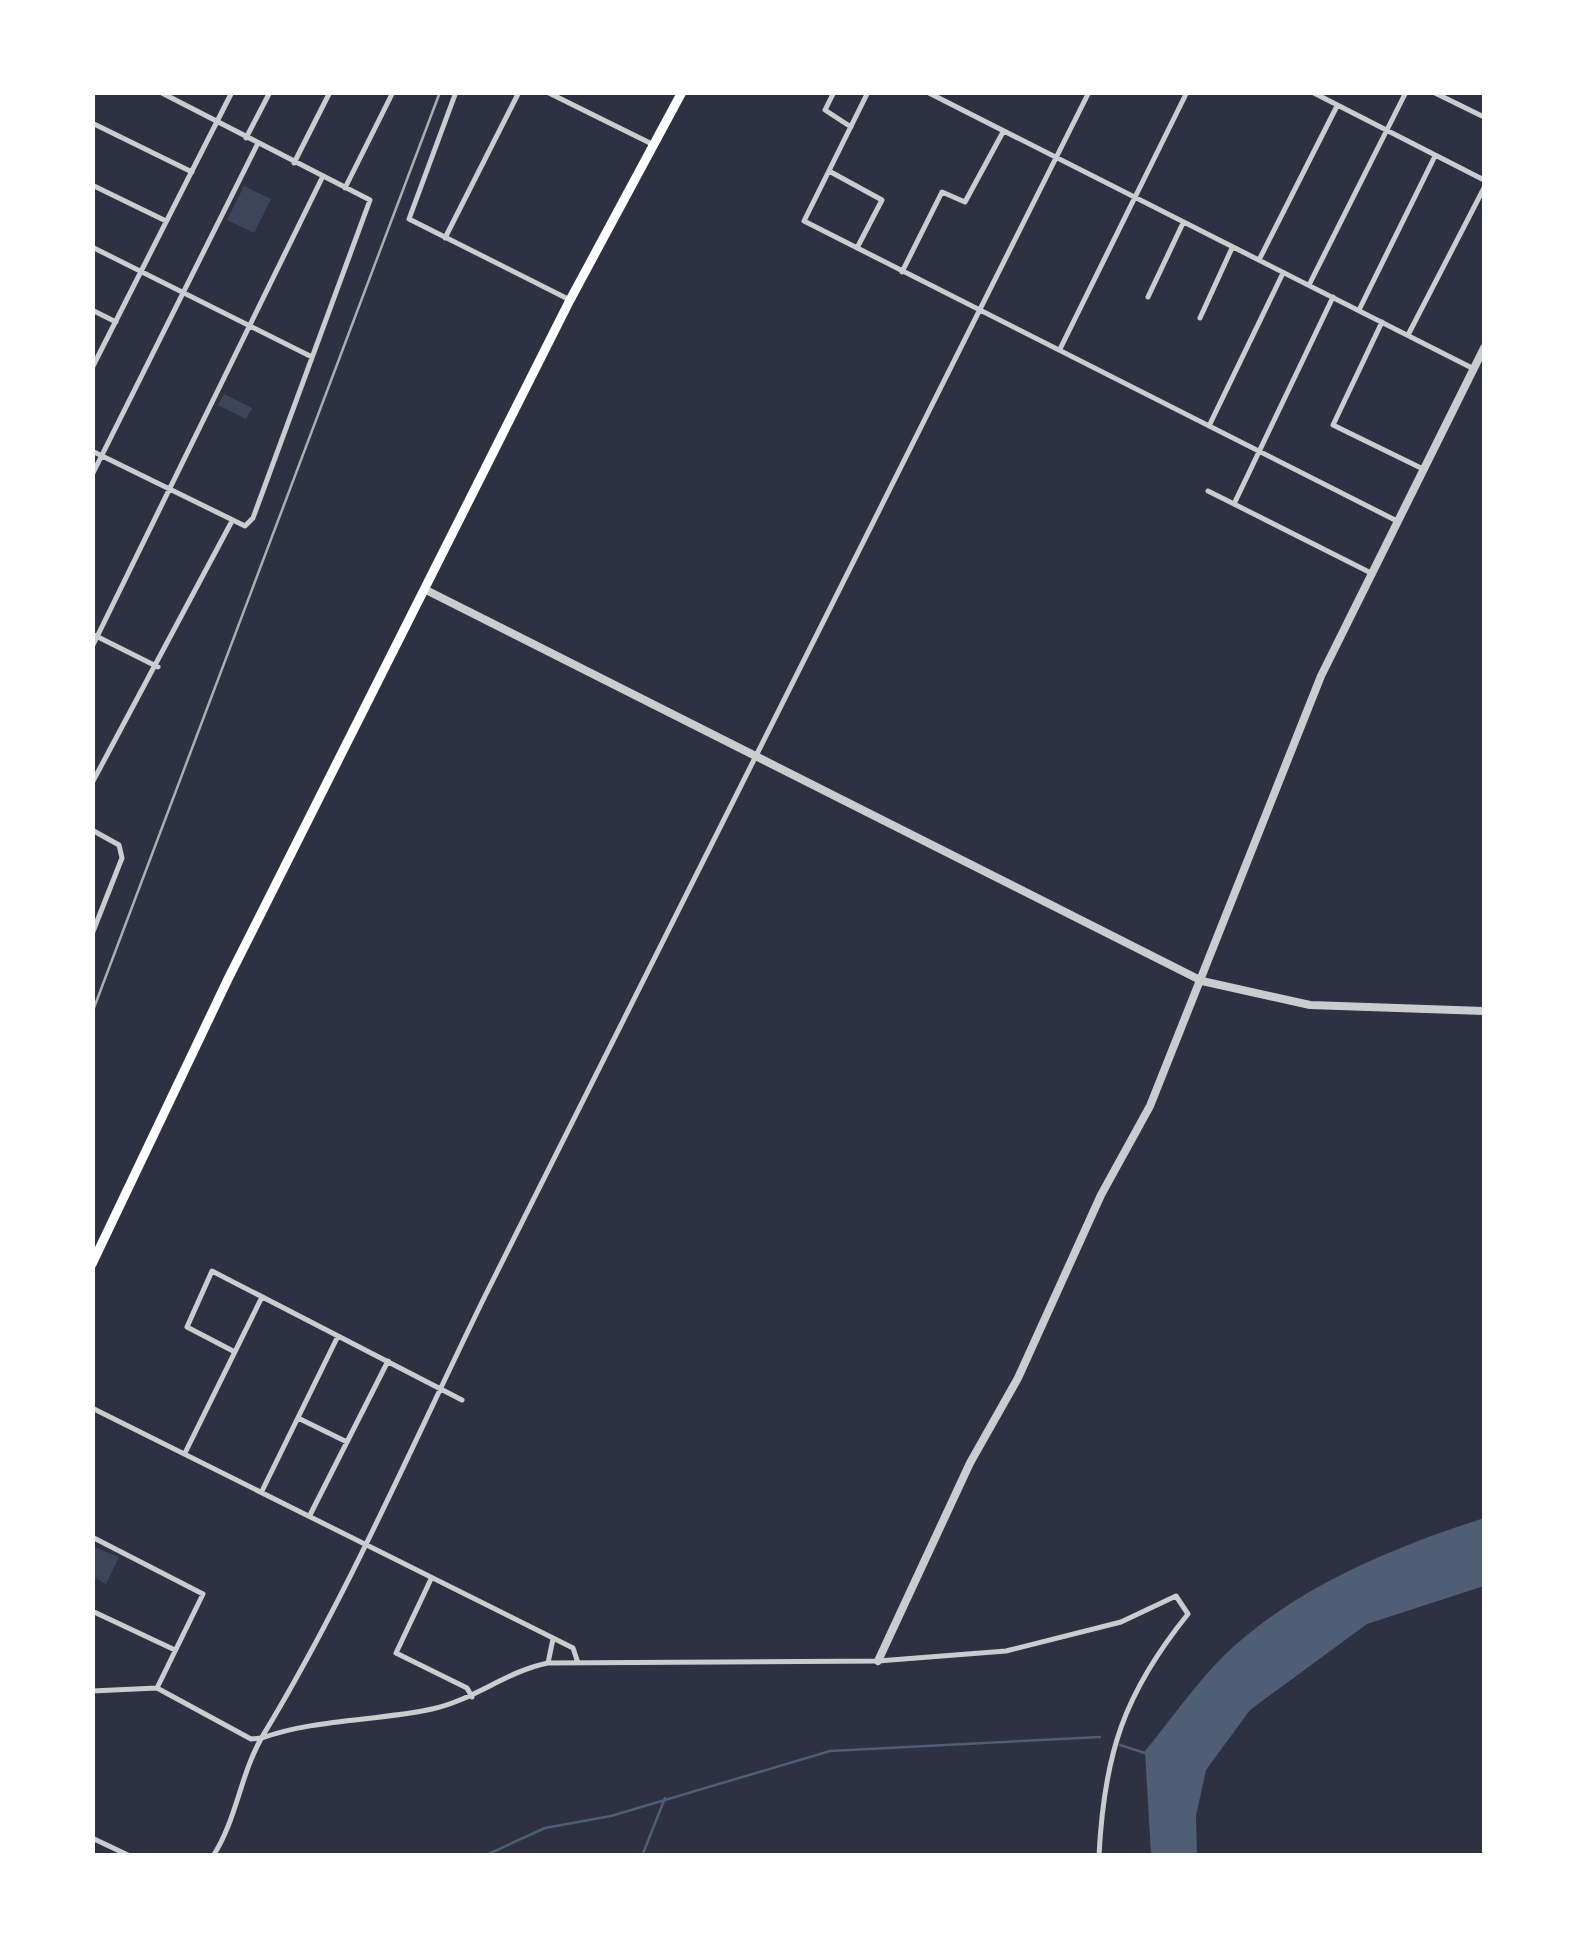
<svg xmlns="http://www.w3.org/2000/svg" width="1577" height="1948" viewBox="0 0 1577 1948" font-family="'Asap Condensed',sans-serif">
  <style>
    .green { fill: #3c4559 }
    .water { fill: #4f5d75 }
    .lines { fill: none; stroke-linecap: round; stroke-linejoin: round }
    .stream { stroke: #4f5d75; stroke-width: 2.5 }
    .minor { stroke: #caccd0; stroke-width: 5 }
    .tertiary { stroke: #caccd0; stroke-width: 8 }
    .trunk { stroke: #fff; stroke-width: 9 }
    .rail { stroke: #abadb3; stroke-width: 2.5 }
  </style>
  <rect width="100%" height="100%" fill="#2d3142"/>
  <path class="green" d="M 244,186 L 271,199 L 254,233 L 227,220 Z
    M 224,394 L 252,408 L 246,419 L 218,405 Z
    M 92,1546 L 119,1557 L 106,1584 L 93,1577 Z"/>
  <path class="water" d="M 1484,1518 L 1484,1586 L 1367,1624 L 1250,1710 L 1206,1770 L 1196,1816 L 1197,1855 L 1151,1855 L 1145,1751 C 1175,1715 1204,1671 1240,1641 C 1308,1582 1400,1545 1484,1518 Z"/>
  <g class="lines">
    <path class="stream" d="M 1120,1745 L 1145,1753
      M 484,1856 L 545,1828 L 611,1816 L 830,1751 L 1100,1737
      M 642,1856 L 665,1798"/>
    <path class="minor" d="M 456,92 L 409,219 L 570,300
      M 547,92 L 652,144
      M 834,92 L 825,110 L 851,127
      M 868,92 L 804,221 L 1397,521
      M 927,92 L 1474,369
      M 1312,92 L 1484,180
      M 1433,92 L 1484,117
      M 92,123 L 192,172
      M 246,138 L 270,92
      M 294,163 L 330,92
      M 829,171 L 882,200 L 857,248
      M 92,185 L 166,221
      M 345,188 L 393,92
      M 445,238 L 519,92
      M 92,247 L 312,357
      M 1259,260 L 1337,106
      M 902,272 L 942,192 L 965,202 L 1003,132
      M 1309,285 L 1406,92
      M 1148,297 L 1183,223
      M 1333,297 L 1234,504 L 1369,572
      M 92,310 L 116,322
      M 1359,310 L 1435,156
      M 1200,318 L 1232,248
      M 1382,322 L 1333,425 L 1423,469
      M 1408,335 L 1484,188
      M 1060,349 L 1187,92
      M 92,368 L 232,92
      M 1209,426 L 1283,273
      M 92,451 L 245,526 L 253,518 L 370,200 L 160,92
      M 92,475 L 257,145
      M 1208,491 L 1234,504
      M 92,634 L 158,667
      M 92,647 L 322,178
      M 92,783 L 232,521
      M 92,830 L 119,845 L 122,858 L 92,934
      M 233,1351 L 187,1327 L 212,1271 L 462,1400
      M 92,1408 L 573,1648 L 577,1660
      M 298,1418 L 347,1442
      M 186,1451 L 262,1297
      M 262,1491 L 338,1336
      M 310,1515 L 388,1361
      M 92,1537 L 203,1594 L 157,1688
      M 431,1579 L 396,1653 L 467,1688 L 472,1697
      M 92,1611 L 175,1650
      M 548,1663 L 553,1639
      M 92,1691 L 157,1688 L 251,1739 L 262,1738 C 315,1719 377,1721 432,1709 C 474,1700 507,1671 548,1663 L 878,1661 L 1006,1651 L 1121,1622 L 1176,1596 L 1188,1614 C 1124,1693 1104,1754 1099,1856
      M 92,1838 L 130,1856
      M 213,1856 C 237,1819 240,1775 262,1737 C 347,1597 413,1443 485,1296 C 684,894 888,494 1089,92"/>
    <path class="tertiary" d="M 426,590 L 1202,981 L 1310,1005 L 1484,1011
      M 878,1661 L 970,1463 L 1018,1378 L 1101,1195 L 1150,1106 L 1321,676 L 1484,348"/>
    <path class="trunk" d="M 92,1264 L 228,979 L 570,300 L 682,92"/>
    <path class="rail" d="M 92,1013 L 440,92"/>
  </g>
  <rect width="1577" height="1948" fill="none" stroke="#ffffff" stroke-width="190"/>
</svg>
